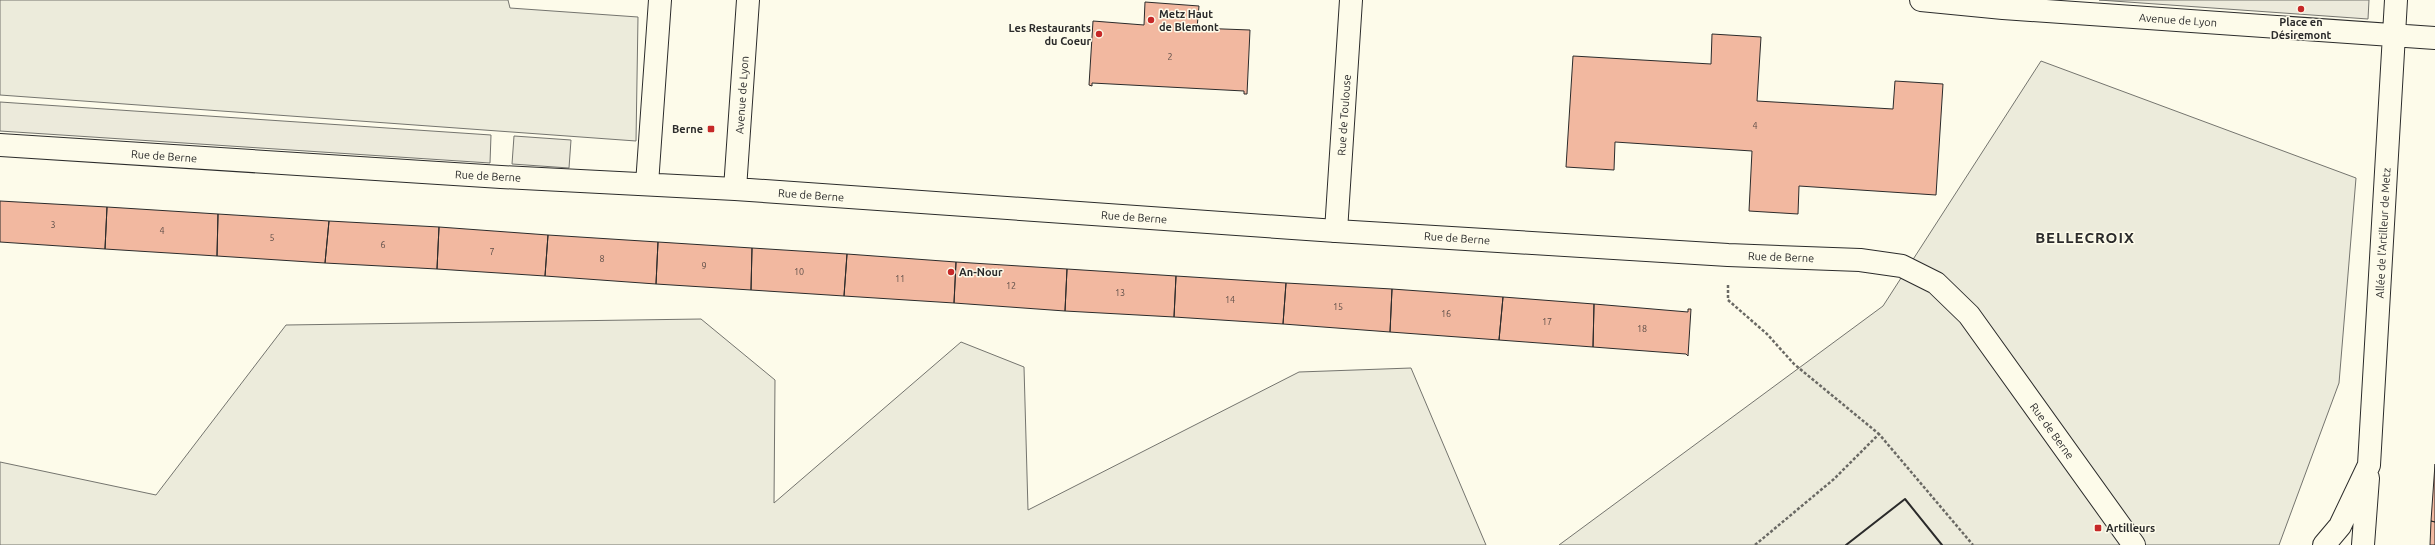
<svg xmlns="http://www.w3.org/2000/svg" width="2435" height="545" viewBox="0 0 2435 545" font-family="Ubuntu,sans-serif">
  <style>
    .green { fill: #ecebdb; stroke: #74746e }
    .parking { fill: #eceadb; stroke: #74746e }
    .building { fill: #f2b8a0; stroke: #2b2b2b }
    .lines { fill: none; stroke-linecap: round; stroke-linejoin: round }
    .street-casing { stroke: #2b2b2b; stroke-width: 24 }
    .secondary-casing { stroke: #2b2b2b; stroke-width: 24 }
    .path { stroke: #6a6964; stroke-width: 2.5; stroke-dasharray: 3 2; stroke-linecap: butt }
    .street { stroke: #fdfbea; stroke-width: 22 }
    .secondary { stroke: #fdfbea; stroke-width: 22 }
    .wall { stroke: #2b2b2b; stroke-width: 2 }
    .poi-dot { fill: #c62828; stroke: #fdfbea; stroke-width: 1.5 }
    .labels { text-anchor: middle; stroke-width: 3; stroke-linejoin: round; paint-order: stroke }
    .number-label { font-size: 9px; fill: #5d4e48 }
    .poi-label { font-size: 11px; font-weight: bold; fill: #2b2b2b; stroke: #fdfbea; text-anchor: start }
    .street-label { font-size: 11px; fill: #2b2b2b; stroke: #fdfbea }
    .district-label { font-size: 15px; font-weight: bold; letter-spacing: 1px; fill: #2b2b2b; stroke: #fdfbea }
  </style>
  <rect width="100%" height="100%" fill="#fdfbea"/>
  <path class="green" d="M 0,0 L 508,0 L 510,8 L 638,17 L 636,141 L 0,95 Z
    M 2041,61 L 2356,178 L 2339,383 L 2279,545 L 1559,545 L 1883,306 Z
    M 701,319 L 775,380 L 774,503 L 961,342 L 1024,367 L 1028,510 L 1299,372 L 1411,368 L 1486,545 L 0,545 L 0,462 L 156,495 L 286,325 Z"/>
  <path class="parking" d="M 2099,0 L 2369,0 L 2368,19 Z
    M 0,102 L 491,135 L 490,163 L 0,131 Z
    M 514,136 L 571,140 L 569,168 L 512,164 Z"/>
  <path class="building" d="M 1145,2 L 1199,6 L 1197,28 L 1250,30 L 1247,94 L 1244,94 L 1244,91 L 1092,83 L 1092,86 L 1089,85 L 1093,21 L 1144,25 Z
    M 1712,34 L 1761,37 L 1757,101 L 1893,109 L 1895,81 L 1943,84 L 1936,195 L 1799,186 L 1798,214 L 1749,211 L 1752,151 L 1615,142 L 1614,170 L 1566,167 L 1573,56 L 1711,64 Z
    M 0,201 L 107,207 L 105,249 L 0,242 Z
    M 107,207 L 218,214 L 217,256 L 105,249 Z
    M 218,214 L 329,221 L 325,263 L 217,256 Z
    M 329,221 L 439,227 L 437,269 L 325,263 Z
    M 439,227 L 548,235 L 545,276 L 437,269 Z
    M 548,235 L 658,242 L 656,284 L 545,276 Z
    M 658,242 L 752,248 L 751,290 L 656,284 Z
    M 752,248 L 847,254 L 844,296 L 751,290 Z
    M 847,254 L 956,262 L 954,303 L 844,296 Z
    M 956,262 L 1067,269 L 1065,311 L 954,303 Z
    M 1067,269 L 1176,276 L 1174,317 L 1065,311 Z
    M 1176,276 L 1286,283 L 1283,324 L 1174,317 Z
    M 1286,283 L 1392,289 L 1390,332 L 1283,324 Z
    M 1392,289 L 1503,297 L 1499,340 L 1390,332 Z
    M 1503,297 L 1594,304 L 1593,347 L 1499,340 Z
    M 1594,304 L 1688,312 L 1688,309 L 1691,309 L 1688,356 L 1686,354 L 1593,347 Z
    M 2435,464 L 2435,522 L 2431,521 Z
    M 2431,521 L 2435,522 L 2435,545 L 2430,545 Z"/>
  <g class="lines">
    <g class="street-casing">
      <path id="street" d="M 1921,0 L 2003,8 L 2435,38
        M 0,145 L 501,177 L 735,189 L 1336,231
        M 647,184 L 660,0
        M 735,189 L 748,0
        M 2324,545 L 2340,526 L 2369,465 L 2396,0
        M 2363,545 L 2368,478"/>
    </g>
    <g class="secondary-casing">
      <path id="secondary" d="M 1351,0 L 1336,231 L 1728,255 L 1860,260 L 1902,266 L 1936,283 L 1969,315 L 2134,545"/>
    </g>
    <path class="path" d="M 1728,285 L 1728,300 L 1767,334 L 1794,364 L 1879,434
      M 1755,545 L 1834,479 L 1879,434 L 1973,545"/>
    <use href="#street" class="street"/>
    <use href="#secondary" class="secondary"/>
    <path class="wall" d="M 1846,545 L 1905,499 L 1942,545"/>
  </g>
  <g class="poi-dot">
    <circle cx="2301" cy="9" r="4"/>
    <circle cx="1151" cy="20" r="4"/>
    <circle cx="1099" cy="34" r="4"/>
    <rect x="707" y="125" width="8" height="8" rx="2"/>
    <circle cx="951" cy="272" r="4"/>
    <rect x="2094" y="524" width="8" height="8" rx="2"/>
  </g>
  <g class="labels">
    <g class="number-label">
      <text x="1170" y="60">2</text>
      <text x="1755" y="129">4</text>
      <text x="53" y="228">3</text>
      <text x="162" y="234">4</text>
      <text x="272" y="241">5</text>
      <text x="383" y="248">6</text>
      <text x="492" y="255">7</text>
      <text x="602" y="262">8</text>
      <text x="704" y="269">9</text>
      <text x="799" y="275">10</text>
      <text x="900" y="282">11</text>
      <text x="1011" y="289">12</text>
      <text x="1120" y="296">13</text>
      <text x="1230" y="303">14</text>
      <text x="1338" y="310">15</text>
      <text x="1446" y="317">16</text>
      <text x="1547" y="325">17</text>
      <text x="1642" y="332">18</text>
    </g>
    <g class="poi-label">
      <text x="1159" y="18">Metz Haut<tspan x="1159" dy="13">de Blemont</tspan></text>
      <text x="2301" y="26" text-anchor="middle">Place en<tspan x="2301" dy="13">Désiremont</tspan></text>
      <text x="1091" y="32" text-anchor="end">Les Restaurants<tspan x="1091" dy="13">du Coeur</tspan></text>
      <text x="703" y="133" text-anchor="end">Berne</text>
      <text x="959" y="276">An-Nour</text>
      <text x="2106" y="532">Artilleurs</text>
    </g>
    <g class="street-label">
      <text transform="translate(2178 20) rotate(4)" y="4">Avenue de Lyon</text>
      <text transform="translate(742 95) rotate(-86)" y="4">Avenue de Lyon</text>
      <text transform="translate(1344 115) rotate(-86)" y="4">Rue de Toulouse</text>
      <text transform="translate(164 156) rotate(4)" y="4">Rue de Berne</text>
      <text transform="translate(488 176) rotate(3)" y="4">Rue de Berne</text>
      <text transform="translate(811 195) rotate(4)" y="4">Rue de Berne</text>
      <text transform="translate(1134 217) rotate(4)" y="4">Rue de Berne</text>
      <text transform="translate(2383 233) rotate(-87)" y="4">Allée de l'Artilleur de Metz</text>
      <text transform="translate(1457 238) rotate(4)" y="4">Rue de Berne</text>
      <text transform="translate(1781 257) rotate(2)" y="4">Rue de Berne</text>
      <text transform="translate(2052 431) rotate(54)" y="4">Rue de Berne</text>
    </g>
    <g class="district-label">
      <text x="2085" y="243">BELLECROIX</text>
    </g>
  </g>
</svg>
